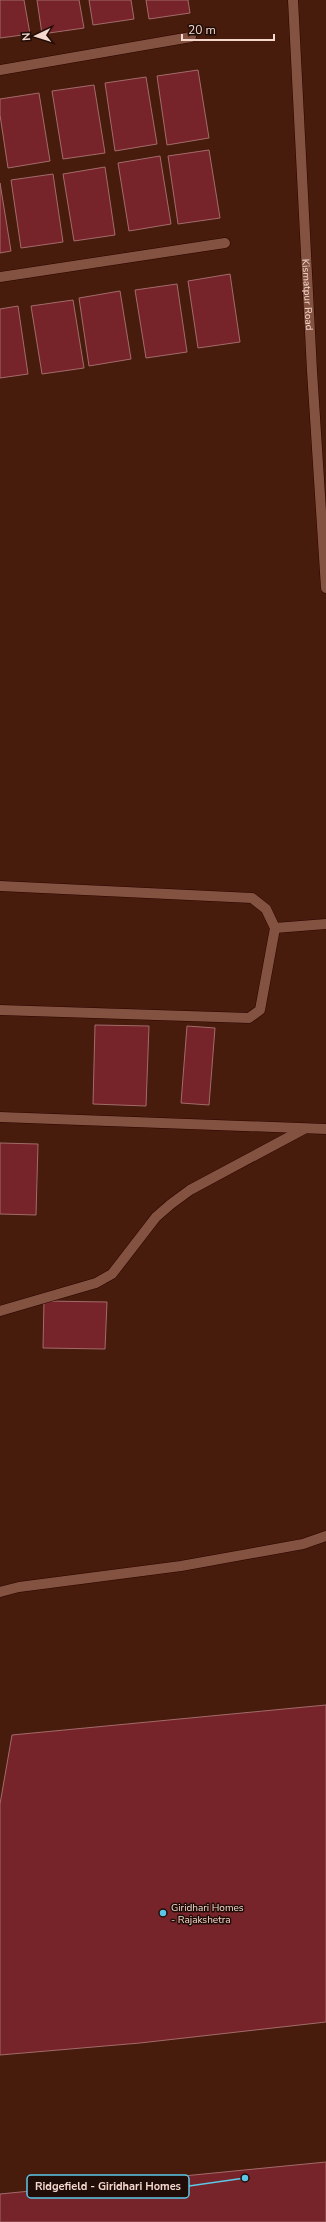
<svg xmlns="http://www.w3.org/2000/svg" width="326" height="2222" viewBox="0 0 326 2222" font-family="'Nunito Sans',sans-serif">
  <style>
    .building { fill: #77232a; stroke: #a26b6a }
    .lines { fill: none; stroke-linecap: round; stroke-linejoin: round }
    .service-casing { stroke: #2b0300; stroke-width: 11 }
    .minor-casing { stroke: #2b0300; stroke-width: 11 }
    .tertiary-casing { stroke: #2b0300; stroke-width: 11 }
    .service { stroke: #835240; stroke-width: 10 }
    .minor { stroke: #835240; stroke-width: 10 }
    .tertiary { stroke: #835240; stroke-width: 10 }
    .poi-dot { fill: #5cc7e7; stroke: #200d07; stroke-width: 1.5 }
    .labels { text-anchor: middle; stroke-width: 3; stroke-linejoin: round; paint-order: stroke }
    .street-label { font-size: 10px; fill: #f5d8ce; stroke: #200d07 }
    .poi-label { font-size: 10px; fill: #f5d8ce; stroke: #200d07; text-anchor: start }
    .leader { fill: none; stroke: #5cc7e7; stroke-width: 1.5 }
    .callout-dot { fill: #5cc7e7; stroke: #200d07; stroke-width: 1.5 }
    .callout { fill: #200d07; stroke: #5cc7e7; stroke-width: 1.5 }
    .callout-label { font-size: 11px; text-anchor: middle; font-weight: bold; fill: #f5d8ce }
  </style>
  <rect width="100%" height="100%" fill="#471c0c"/>
  <path class="building" d="M 0,0 L 24,0 L 30,34 L 0,38 Z
    M 37,0 L 79,0 L 84,28 L 42,34 Z
    M 89,0 L 131,0 L 134,19 L 93,25 Z
    M 146,0 L 188,0 L 190,13 L 149,19 Z
    M 198,70 L 209,138 L 167,145 L 157,76 Z
    M 146,77 L 157,144 L 115,151 L 105,83 Z
    M 94,85 L 105,153 L 63,159 L 52,91 Z
    M 39,93 L 50,161 L 8,168 L 0,115 L 0,99 Z
    M 209,150 L 220,218 L 178,224 L 168,156 Z
    M 160,156 L 171,224 L 129,231 L 118,163 Z
    M 105,167 L 115,235 L 74,241 L 63,174 Z
    M 53,174 L 63,242 L 21,248 L 11,180 Z
    M 0,183 L 11,251 L 0,253 Z
    M 230,274 L 240,342 L 198,348 L 188,281 Z
    M 177,284 L 187,352 L 146,358 L 135,290 Z
    M 120,291 L 131,359 L 89,366 L 79,298 Z
    M 73,300 L 84,368 L 42,374 L 31,306 Z
    M 18,306 L 28,374 L 0,378 L 0,309 Z
    M 95,1025 L 149,1026 L 146,1106 L 93,1104 Z
    M 187,1026 L 215,1028 L 209,1105 L 181,1103 Z
    M 0,1143 L 38,1144 L 36,1215 L 0,1214 Z
    M 44,1301 L 107,1302 L 105,1349 L 43,1348 Z
    M 326,1705 L 326,2022 L 140,2043 L 0,2055 L 0,1804 L 12,1735 Z
    M 326,2162 L 326,2222 L 0,2222 L 0,2194 Z"/>
  <g class="lines">
    <g class="service-casing">
      <path id="service" d="M 0,1311 L 96,1283 L 112,1274 L 156,1217 L 171,1204 L 190,1190 L 304,1129
        M 0,1592 L 19,1587 L 181,1566 L 303,1544 L 326,1536"/>
    </g>
    <g class="minor-casing">
      <path id="minor" d="M 0,70 L 191,37
        M 0,277 L 225,243
        M 0,886 L 252,898 L 266,909 L 275,928 L 260,1010 L 249,1018 L 0,1010
        M 275,928 L 326,924
        M 0,1117 L 326,1129"/>
    </g>
    <g class="tertiary-casing">
      <g id="tertiary">
        <path id="s1" d="M 293,0 L 312,371 L 326,588"/>
      </g>
    </g>
    <use href="#service" class="service"/>
    <use href="#minor" class="minor"/>
    <use href="#tertiary" class="tertiary"/>
  </g>
  <circle class="poi-dot" cx="163" cy="1913" r="4"/>
  <g class="labels">
    <g class="street-label">
      <text dy="4" stroke="none"><textPath href="#s1" startOffset="295">Kismatpur Road</textPath></text>
    </g>
    <g class="poi-label">
      <text x="171" y="1911">Giridhari Homes<tspan x="171" dy="12">- Rajakshetra</tspan></text>
    </g>
  </g>
  <path class="leader" d="M245 2178L189 2186"/>
  <circle class="callout-dot" cx="245" cy="2178" r="4"/>
  <rect class="callout" x="27" y="2175" width="162" height="23" rx="4"/>
  <g class="callout-label">
    <text x="108" y="2190">Ridgefield - Giridhari Homes</text>
  </g>
  <g transform="translate(36 36) rotate(266)" stroke="#200d07" stroke-width="3" paint-order="stroke">
  <path d="M0-3L7 15L0 10L-7 15Z" fill="#f5d8ce"/>
  <text y="-6" font-size="11" font-weight="bold" text-anchor="middle" fill="#f5d8ce">N</text>
  </g>
  <path d="M182 34v6h92v-6" fill="none" stroke="#f5d8ce" stroke-width="2"/>
  <text x="188" y="34" font-size="12" fill="#f5d8ce" stroke="#200d07" stroke-width="3" paint-order="stroke">20 m</text>
</svg>
